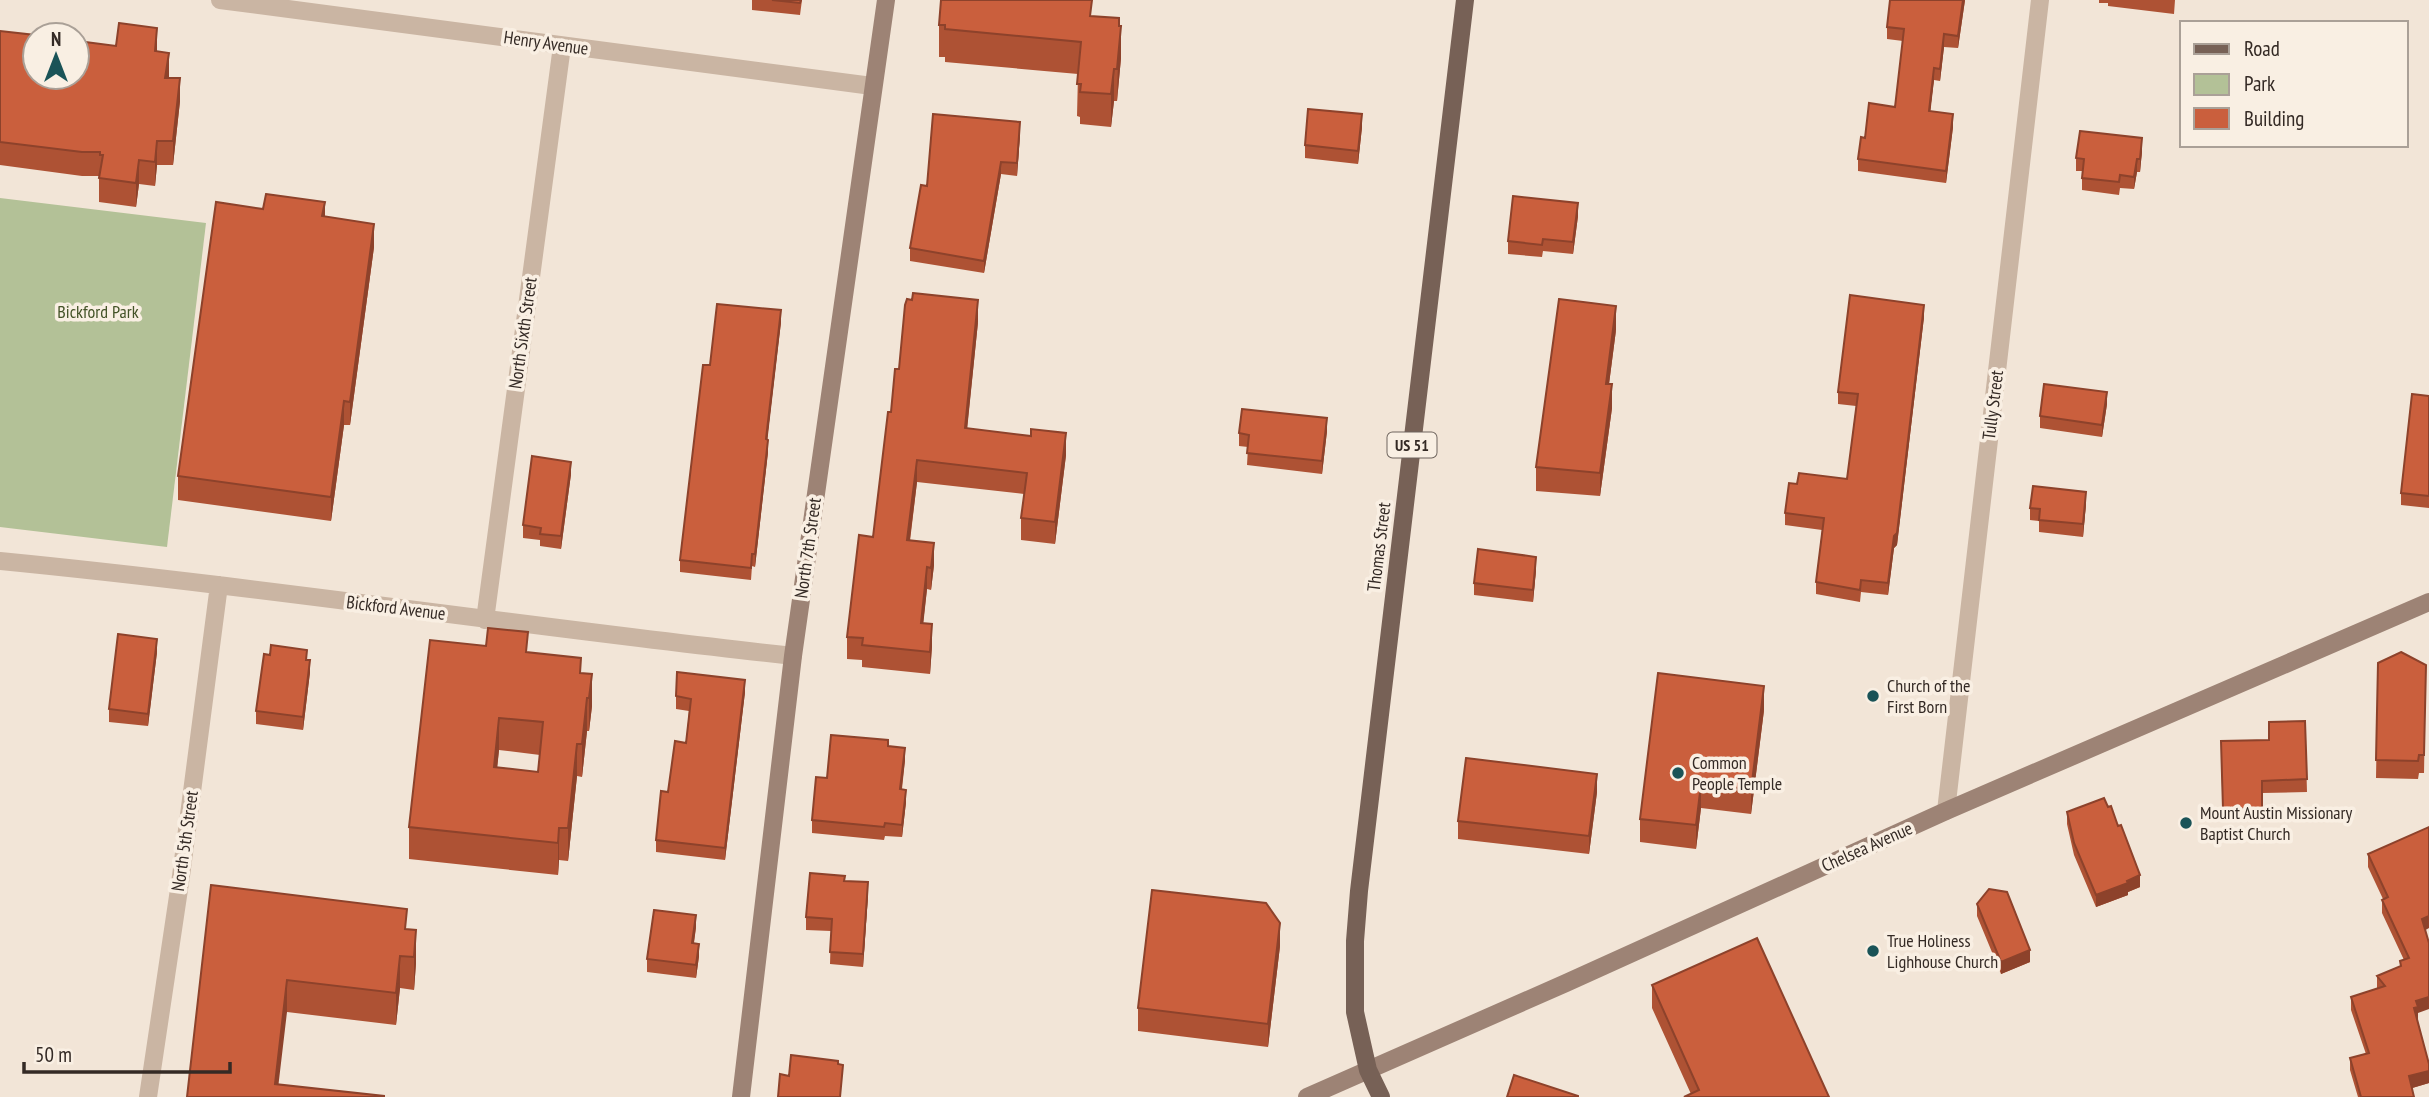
<svg xmlns="http://www.w3.org/2000/svg" width="2429" height="1097" viewBox="0 0 2429 1097" font-family="'PT Sans Narrow',sans-serif">
  <style>
    .park { fill: #b3c197 }
    .lines { fill: none; stroke-linecap: round; stroke-linejoin: round }
    .street { stroke: #cab5a3; stroke-width: 18 }
    .secondary { stroke: #9d8375; stroke-width: 18 }
    .primary { stroke: #776156; stroke-width: 18 }
    .wall { fill: #ae5234; fill-rule: evenodd }
    .shaded-wall { fill: #8d422b }
    .building { fill: #ca5f3d; stroke: #8d422b; stroke-width: 2; fill-rule: evenodd }
    .poi-dot { fill: #1a5357; stroke: #f9efe3; stroke-width: 2.5 }
    .labels { text-anchor: middle; stroke-width: 7; stroke-linejoin: round; paint-order: stroke }
    .shield { fill: #f9efe3; stroke: #6f655e; stroke-width: 2 }
    .shield-label { font-size: 16px; font-weight: bold; fill: #342a25 }
    .street-label { font-size: 18px; fill: #342a25; stroke: #f9efe3 }
    .park-label { font-size: 18px; fill: #445328; stroke: #f9efe3 }
    .poi-label { font-size: 18px; fill: #342a25; stroke: #f9efe3; text-anchor: start }
  </style>
  <rect width="100%" height="100%" fill="#f2e5d7"/>
  <path class="park" d="M 0,198 L 206,223 L 167,547 L 0,527 Z"/>
  <g class="lines">
    <path class="street" d="M 220,0 L 872,86
      M 0,561 C 265,587 528,627 793,656
      M 485,620 L 562,46
      M 1946,811 L 2040,0
      M 148,1097 L 181,876 L 219,585"/>
    <path class="secondary" d="M 741,1097 L 793,656 L 886,0
      M 1307,1097 L 1566,983 L 1946,811 L 2429,602"/>
    <path class="primary" d="M 1381,1097 L 1368,1070 L 1355,1012 L 1355,941 L 1359,891 L 1465,0"/>
  </g>
  <path class="wall" d="M 752,0 L 802,0 L 800,15 L 752,10 Z
    M 1965,0 L 1958,48 L 1944,47 L 1940,81 L 1934,80 L 1930,111 L 1953,127 L 1946,183 L 1858,171 L 1858,159 L 1865,138 L 1895,107 L 1903,41 L 1887,39 L 1887,27 Z
    M 2099,0 L 2175,0 L 2174,14 L 2108,6 L 2108,3 L 2099,3 Z
    M 1092,16 L 1119,26 L 1121,58 L 1117,101 L 1114,101 L 1111,127 L 1080,124 L 1080,117 L 1077,116 L 1078,74 L 945,62 L 945,57 L 939,57 L 939,25 Z
    M 0,31 L 157,52 L 180,101 L 173,165 L 157,165 L 155,186 L 139,184 L 136,207 L 99,202 L 99,176 L 82,176 L 0,165 Z
    M 1362,127 L 1358,164 L 1305,158 L 1305,145 Z
    M 1020,134 L 1017,176 L 1001,174 L 984,273 L 910,261 L 910,248 L 927,186 Z
    M 2142,151 L 2140,172 L 2137,172 L 2134,189 L 2120,188 L 2119,195 L 2082,190 L 2082,171 L 2076,171 L 2076,158 Z
    M 1578,216 L 1573,254 L 1543,251 L 1542,257 L 1508,254 L 1508,241 Z
    M 325,217 L 374,247 L 350,425 L 344,425 L 331,521 L 178,500 L 178,476 Z
    M 1924,317 L 1897,545 L 1894,548 L 1888,595 L 1861,592 L 1860,602 L 1816,594 L 1816,582 L 1822,530 L 1785,525 L 1785,513 L 1797,484 L 1847,479 L 1856,406 L 1838,404 L 1838,392 Z
    M 781,322 L 767,440 L 768,452 L 755,567 L 752,566 L 751,580 L 680,572 L 680,560 L 710,365 Z
    M 978,322 L 967,428 L 1066,455 L 1055,544 L 1021,540 L 1021,518 L 1024,494 L 917,482 L 910,541 L 934,565 L 931,590 L 927,589 L 923,623 L 932,646 L 930,674 L 862,667 L 862,660 L 847,659 L 847,637 L 873,537 L 891,412 Z
    M 1616,330 L 1609,384 L 1612,408 L 1600,496 L 1536,491 L 1536,467 Z
    M 2429,396 L 2429,508 L 2401,505 L 2401,493 Z
    M 2107,404 L 2102,437 L 2040,428 L 2040,416 Z
    M 1327,431 L 1322,474 L 1247,465 L 1248,447 L 1239,446 L 1239,433 Z
    M 571,474 L 561,549 L 540,546 L 540,540 L 523,538 L 523,525 Z
    M 2086,504 L 2083,537 L 2039,532 L 2039,521 L 2030,520 L 2030,508 Z
    M 1536,570 L 1533,602 L 1474,595 L 1474,583 Z
    M 157,652 L 148,726 L 109,722 L 109,709 Z
    M 528,652 L 581,673 L 592,706 L 589,731 L 587,731 L 582,777 L 577,776 L 568,861 L 559,860 L 558,875 L 409,859 L 409,827 ZM 499,750 L 540,755 L 538,772 L 497,767 Z
    M 307,660 L 310,672 L 303,730 L 256,724 L 256,711 Z
    M 2378,663 L 2426,665 L 2424,773 L 2419,773 L 2418,779 L 2376,778 Z
    M 745,692 L 725,860 L 656,852 L 656,840 L 668,792 L 686,743 L 689,711 L 676,709 L 676,696 Z
    M 1764,710 L 1751,814 L 1701,808 L 1696,849 L 1640,842 L 1640,819 Z
    M 2305,721 L 2307,792 L 2262,793 L 2262,820 L 2223,821 L 2221,754 L 2269,740 Z
    M 888,746 L 905,760 L 902,789 L 906,802 L 902,837 L 885,836 L 884,840 L 812,833 L 812,820 L 827,778 Z
    M 1597,792 L 1589,854 L 1458,839 L 1458,821 Z
    M 2067,812 L 2140,887 L 2128,892 L 2128,895 L 2096,907 L 2074,855 L 2067,824 Z
    M 2368,854 L 2425,930 L 2417,1019 L 2429,1083 L 2412,1088 L 2414,1097 L 2358,1097 L 2350,1070 L 2350,1058 L 2366,1054 L 2351,1010 L 2351,997 L 2377,989 L 2377,976 L 2400,966 L 2400,961 L 2404,960 L 2382,913 L 2382,900 L 2383,899 L 2368,867 Z
    M 845,881 L 868,895 L 863,967 L 830,964 L 831,931 L 806,930 L 806,917 Z
    M 211,885 L 407,929 L 416,963 L 414,990 L 400,988 L 396,1025 L 287,1012 L 187,1097 Z
    M 1977,904 L 2030,962 L 2001,974 L 1977,916 Z
    M 696,927 L 694,943 L 699,956 L 696,978 L 647,972 L 647,959 Z
    M 1280,946 L 1268,1047 L 1138,1031 L 1138,1008 Z
    M 1652,985 L 1829,1097 L 1691,1094 L 1652,1008 Z"/>
  <path class="shaded-wall" d="M 1963,0 L 1965,0 L 1958,48 L 1958,36 Z
    M 1119,18 L 1119,47 L 1121,26 L 1121,58 L 1117,101 Z
    M 157,28 L 157,52 L 155,51 Z
    M 1944,34 L 1944,47 L 1940,81 L 1940,69 Z
    M 169,53 L 169,77 L 165,101 L 165,78 Z
    M 1934,68 L 1934,80 L 1929,124 L 1929,111 Z
    M 1114,69 L 1114,101 L 1111,127 L 1111,94 Z
    M 180,78 L 180,101 L 173,165 L 173,141 Z
    M 1362,114 L 1362,127 L 1358,164 L 1358,151 Z
    M 1953,114 L 1953,127 L 1946,183 L 1946,171 Z
    M 1020,122 L 1020,134 L 1017,176 L 1017,163 Z
    M 2142,138 L 2142,151 L 2140,172 L 2140,159 Z
    M 157,141 L 157,165 L 155,186 L 155,162 Z
    M 2137,159 L 2137,172 L 2134,189 L 2134,177 Z
    M 139,160 L 139,184 L 136,207 L 136,183 Z
    M 1001,162 L 1001,174 L 984,273 L 984,261 Z
    M 325,202 L 325,225 L 322,216 Z
    M 1578,203 L 1578,216 L 1573,254 L 1573,242 Z
    M 374,224 L 374,247 L 350,425 L 350,402 Z
    M 978,300 L 978,322 L 965,450 L 965,428 Z
    M 1924,305 L 1924,317 L 1897,545 L 1894,548 L 1888,595 L 1888,583 Z
    M 1616,306 L 1616,330 L 1606,407 L 1606,384 Z
    M 781,310 L 781,322 L 766,452 L 766,439 Z
    M 1612,384 L 1612,408 L 1600,496 L 1600,473 Z
    M 2107,392 L 2107,404 L 2102,437 L 2102,425 Z
    M 344,401 L 344,425 L 331,521 L 331,497 Z
    M 1327,418 L 1327,431 L 1322,474 L 1322,461 Z
    M 1066,433 L 1066,455 L 1055,544 L 1055,522 Z
    M 768,440 L 768,452 L 755,567 L 755,554 Z
    M 917,460 L 917,482 L 907,562 L 907,540 Z
    M 571,462 L 571,474 L 561,549 L 561,536 Z
    M 2086,492 L 2086,504 L 2083,537 L 2083,524 Z
    M 934,543 L 934,565 L 931,590 L 931,568 Z
    M 1536,557 L 1536,570 L 1533,602 L 1533,590 Z
    M 927,567 L 927,589 L 921,645 L 921,623 Z
    M 932,624 L 932,646 L 930,674 L 930,652 Z
    M 157,639 L 157,652 L 148,726 L 148,714 Z
    M 310,660 L 310,672 L 303,730 L 303,717 Z
    M 592,674 L 592,706 L 589,731 L 589,698 Z
    M 745,680 L 745,692 L 725,860 L 725,848 Z
    M 1764,686 L 1764,710 L 1751,814 L 1751,790 Z
    M 587,698 L 587,731 L 582,777 L 582,744 Z
    M 499,718 L 499,750 L 494,800 L 494,767 Z
    M 577,744 L 577,776 L 568,861 L 568,828 Z
    M 905,748 L 905,760 L 900,802 L 900,789 Z
    M 1597,774 L 1597,792 L 1589,854 L 1589,836 Z
    M 1701,784 L 1701,808 L 1696,849 L 1696,825 Z
    M 906,790 L 906,802 L 902,837 L 902,825 Z
    M 559,828 L 559,860 L 558,875 L 558,843 Z
    M 2140,875 L 2140,887 L 2128,892 L 2128,895 L 2096,907 L 2096,895 Z
    M 868,882 L 868,895 L 863,967 L 863,954 Z
    M 696,915 L 696,927 L 692,955 L 692,943 Z
    M 2429,916 L 2429,928 L 2422,932 L 2422,919 Z
    M 1280,923 L 1280,946 L 1268,1047 L 1268,1024 Z
    M 416,930 L 416,963 L 414,990 L 414,957 Z
    M 699,944 L 699,956 L 696,978 L 696,965 Z
    M 2030,950 L 2030,962 L 2001,974 L 2001,962 Z
    M 400,956 L 400,988 L 396,1025 L 396,993 Z
    M 287,980 L 287,1012 L 277,1097 L 275,1084 Z
    M 2429,997 L 2429,1009 L 2418,1013 L 2418,1019 L 2414,1020 L 2414,1008 L 2416,1001 Z
    M 2429,1071 L 2429,1083 L 2409,1089 L 2409,1076 Z"/>
  <path class="building" d="M 772,0 L 801,0 L 800,3 Z
    M 941,0 L 1092,0 L 1090,16 L 1119,18 L 1119,26 L 1121,26 L 1117,69 L 1114,69 L 1111,94 L 1080,92 L 1081,84 L 1077,84 L 1081,42 L 945,29 L 945,25 L 939,25 Z
    M 1890,0 L 1963,0 L 1958,36 L 1944,34 L 1940,69 L 1934,68 L 1929,111 L 1953,114 L 1946,171 L 1858,159 L 1861,137 L 1865,138 L 1869,103 L 1895,107 L 1904,29 L 1887,27 Z
    M 119,23 L 157,28 L 155,51 L 169,53 L 165,78 L 180,78 L 173,141 L 157,141 L 155,162 L 139,160 L 136,183 L 99,178 L 103,155 L 100,155 L 100,152 L 82,152 L 0,142 L 0,31 L 35,35 L 35,77 L 77,77 L 77,41 L 116,46 Z
    M 1308,109 L 1362,114 L 1358,151 L 1305,145 Z
    M 933,114 L 1020,122 L 1017,163 L 1001,162 L 984,261 L 910,248 L 921,185 L 927,186 Z
    M 2080,131 L 2142,138 L 2140,159 L 2137,159 L 2134,177 L 2120,175 L 2119,182 L 2082,178 L 2084,159 L 2076,158 Z
    M 266,194 L 325,202 L 322,216 L 374,224 L 350,402 L 344,401 L 331,497 L 178,476 L 216,202 L 263,209 Z
    M 1513,196 L 1578,203 L 1573,242 L 1543,239 L 1542,245 L 1508,241 Z
    M 913,293 L 978,300 L 965,428 L 1031,436 L 1031,429 L 1066,433 L 1055,522 L 1021,518 L 1027,473 L 917,460 L 907,540 L 934,543 L 931,568 L 927,567 L 921,623 L 932,624 L 930,652 L 862,645 L 863,638 L 847,637 L 859,535 L 873,537 L 888,412 L 891,412 L 895,369 L 899,369 L 905,305 L 907,299 L 912,300 Z
    M 1850,295 L 1924,305 L 1897,533 L 1894,536 L 1888,583 L 1861,580 L 1860,590 L 1816,582 L 1824,518 L 1785,513 L 1789,483 L 1797,484 L 1799,473 L 1847,479 L 1858,394 L 1838,392 Z
    M 1559,299 L 1616,306 L 1606,384 L 1612,384 L 1600,473 L 1536,467 Z
    M 717,304 L 781,310 L 766,439 L 768,440 L 755,554 L 752,554 L 751,568 L 680,560 L 703,365 L 710,365 Z
    M 2044,384 L 2107,392 L 2102,425 L 2040,416 Z
    M 2412,394 L 2429,396 L 2429,496 L 2401,493 Z
    M 1242,409 L 1327,418 L 1322,461 L 1247,453 L 1249,435 L 1239,433 Z
    M 532,456 L 571,462 L 561,536 L 540,534 L 541,528 L 523,525 Z
    M 2033,486 L 2086,492 L 2083,524 L 2039,520 L 2040,509 L 2030,508 Z
    M 1478,549 L 1536,557 L 1533,590 L 1474,583 Z
    M 488,628 L 528,632 L 526,652 L 581,658 L 580,673 L 592,674 L 589,698 L 587,698 L 582,744 L 577,744 L 568,828 L 559,828 L 558,843 L 409,827 L 430,640 L 486,646 ZM 499,718 L 543,722 L 538,772 L 494,767 Z
    M 118,634 L 157,639 L 148,714 L 109,709 Z
    M 271,645 L 307,650 L 306,660 L 310,660 L 303,717 L 256,711 L 264,654 L 270,655 Z
    M 2401,652 L 2426,665 L 2424,755 L 2419,755 L 2418,761 L 2376,760 L 2378,663 Z
    M 677,672 L 745,680 L 725,848 L 656,840 L 661,791 L 668,792 L 675,741 L 686,743 L 691,699 L 676,696 Z
    M 1658,673 L 1764,686 L 1751,790 L 1701,784 L 1696,825 L 1640,819 Z
    M 2305,721 L 2307,779 L 2262,781 L 2262,808 L 2223,809 L 2221,741 L 2269,740 L 2269,722 Z
    M 831,735 L 888,740 L 888,746 L 905,748 L 900,789 L 906,790 L 902,825 L 885,823 L 884,827 L 812,820 L 816,777 L 827,778 Z
    M 1466,758 L 1597,774 L 1589,836 L 1458,821 Z
    M 2104,798 L 2108,807 L 2111,806 L 2118,826 L 2121,825 L 2140,875 L 2127,881 L 2128,883 L 2096,895 L 2074,843 L 2067,812 Z
    M 2429,827 L 2429,916 L 2422,919 L 2429,943 L 2429,997 L 2416,1001 L 2418,1007 L 2414,1008 L 2429,1064 L 2429,1071 L 2409,1076 L 2414,1097 L 2361,1097 L 2350,1058 L 2369,1053 L 2351,997 L 2385,986 L 2377,976 L 2401,966 L 2400,961 L 2409,958 L 2382,900 L 2388,897 L 2368,854 Z
    M 810,873 L 845,876 L 844,881 L 868,882 L 863,954 L 830,952 L 832,919 L 806,917 Z
    M 211,885 L 407,909 L 405,929 L 416,930 L 414,957 L 400,956 L 396,993 L 287,980 L 275,1084 L 384,1096 L 384,1097 L 187,1097 Z
    M 1989,889 L 2007,892 L 2030,950 L 2001,962 L 1977,904 Z
    M 1152,890 L 1266,903 L 1280,923 L 1268,1024 L 1138,1008 Z
    M 654,910 L 696,915 L 692,943 L 699,944 L 696,965 L 647,959 Z
    M 1757,938 L 1829,1097 L 1684,1097 L 1699,1090 L 1652,985 Z
    M 791,1055 L 838,1061 L 838,1064 L 843,1065 L 840,1097 L 778,1097 L 780,1074 L 789,1076 Z
    M 1514,1075 L 1578,1096 L 1578,1097 L 1507,1097 Z"/>
  <g class="poi-dot">
    <circle cx="1873" cy="696" r="7"/>
    <circle cx="1678" cy="773" r="7"/>
    <circle cx="2186" cy="823" r="7"/>
    <circle cx="1873" cy="951" r="7"/>
  </g>
  <g class="labels">
    <rect class="shield" x="1387.5" y="432.5" width="49" height="25" rx="5"/>
    <g class="shield-label">
      <text x="1412" y="451">US 51</text>
    </g>
    <g class="street-label">
      <text transform="translate(546 43) rotate(8)" y="6">Henry Avenue</text>
      <text transform="translate(523 333) rotate(-82)" y="6">North Sixth Street</text>
      <text transform="translate(1993 405) rotate(-83)" y="6">Tully Street</text>
      <text transform="translate(1379 547) rotate(-83)" y="6">Thomas Street</text>
      <text transform="translate(808 548) rotate(-82)" y="6">North 7th Street</text>
      <text transform="translate(396 608) rotate(7)" y="6">Bickford Avenue</text>
      <text transform="translate(185 841) rotate(-82)" y="6">North 5th Street</text>
      <text transform="translate(1867 847) rotate(-24)" y="6">Chelsea Avenue</text>
    </g>
    <g class="park-label">
      <text x="98" y="318">Bickford Park</text>
    </g>
    <g class="poi-label">
      <text x="1887" y="692">Church of the<tspan x="1887" dy="21">First Born</tspan></text>
      <text x="1692" y="769">Common<tspan x="1692" dy="21">People Temple</tspan></text>
      <text x="2200" y="819">Mount Austin Missionary<tspan x="2200" dy="21">Baptist Church</tspan></text>
      <text x="1887" y="947">True Holiness<tspan x="1887" dy="21">Lighhouse Church</tspan></text>
    </g>
  </g>
  <rect x="2180" y="21" width="228" height="126" fill="#f9efe3" stroke="#aaa097" stroke-width="2"/>
  <rect x="2194" y="44" width="35" height="10" fill="#776156" stroke="#aaa097" stroke-width="2"/>
  <text x="2244" y="56" font-size="21" fill="#342a25">Road</text>
  <rect x="2194" y="74" width="35" height="21" fill="#b3c197" stroke="#aaa097" stroke-width="2"/>
  <text x="2244" y="91" font-size="21" fill="#342a25">Park</text>
  <rect x="2194" y="108" width="35" height="21" fill="#ca5f3d" stroke="#aaa097" stroke-width="2"/>
  <text x="2244" y="126" font-size="21" fill="#342a25">Building</text>
  <g transform="translate(56 56)"><circle r="33" fill="#f9efe3" stroke="#aaa097" stroke-width="2"/>
  <path d="M0-5L12 26L0 18L-12 26Z" fill="#1a5357"/>
  <text y="-10" font-size="19" font-weight="bold" text-anchor="middle" fill="#342a25">N</text>
  </g>
  <path d="M24 1062v10h206v-10" fill="none" stroke="#342a25" stroke-width="3.5"/>
  <text x="35" y="1062" font-size="21" fill="#342a25" stroke="#f9efe3" stroke-width="5" paint-order="stroke">50 m</text>
</svg>
